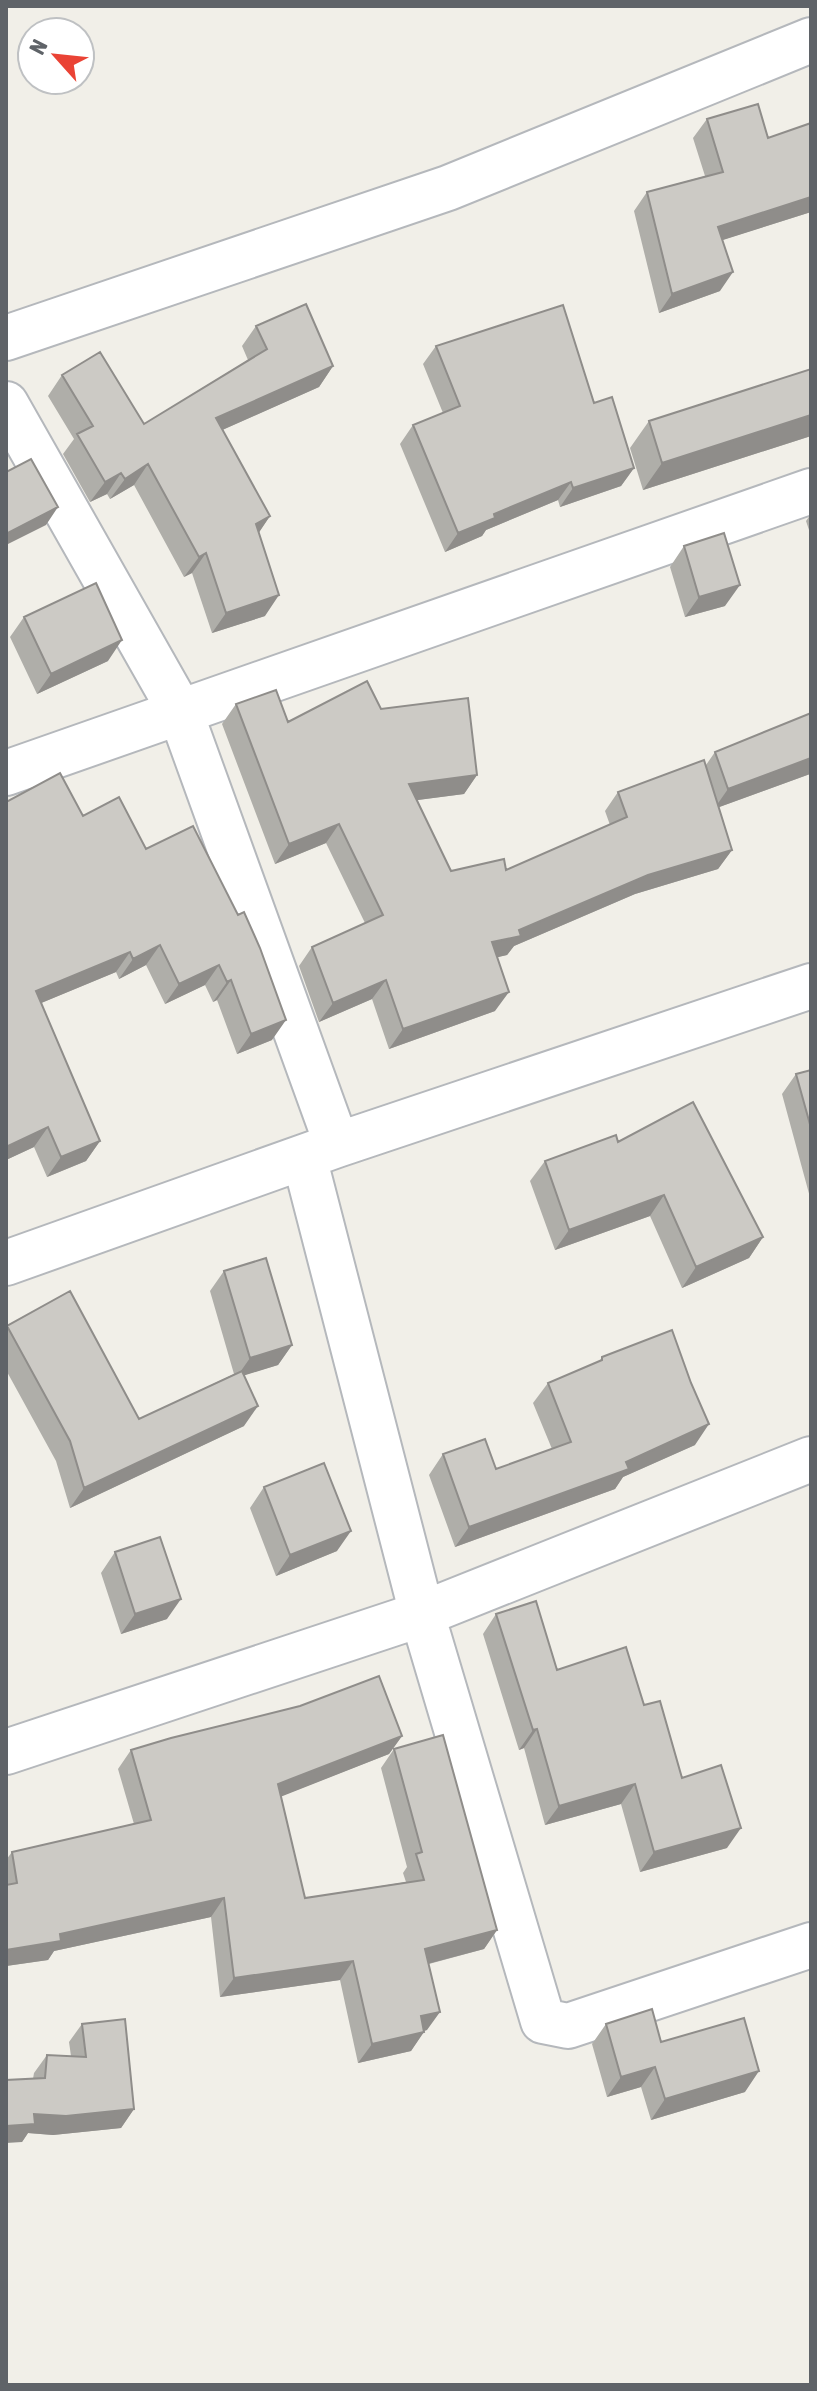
<svg xmlns="http://www.w3.org/2000/svg" width="817" height="2391" viewBox="0 0 817 2391" font-family="'Asap Condensed',sans-serif">
  <style>
    .lines { fill: none; stroke-linecap: round; stroke-linejoin: round }
    .minor-casing { stroke: #b5b8bc; stroke-width: 48 }
    .minor { stroke: #fff; stroke-width: 44 }
    .wall { fill: #afaea9 }
    .shaded-wall { fill: #8f8d8a }
    .building { fill: #cccac5; stroke: #8f8d8a; stroke-width: 2 }
  </style>
  <rect width="100%" height="100%" fill="#f1efe8"/>
  <g class="lines">
    <g class="minor-casing">
      <path id="minor" d="M 6,338 L 448,188 L 811,40
        M 6,404 L 180,711 L 337,1145
        M 6,773 L 811,491
        M 304,1157 L 422,1614 L 543,2021 L 568,2026 L 811,1945
        M 6,1263 L 337,1145 L 811,986
        M 6,1752 L 422,1614 L 811,1459"/>
    </g>
    <use href="#minor" class="minor"/>
  </g>
  <path class="wall" d="M 707,119 L 768,138 L 811,123 L 811,212 L 722,240 L 720,291 L 659,313 L 634,211 L 647,192 L 705,176 L 693,138 Z
    M 256,326 L 333,366 L 319,387 L 222,430 L 270,516 L 258,533 L 265,616 L 212,633 L 192,573 L 184,577 L 134,485 L 110,499 L 107,494 L 90,502 L 63,454 L 74,439 L 48,396 L 62,375 L 144,424 L 248,360 L 242,346 Z
    M 436,346 L 594,403 L 634,468 L 621,486 L 560,507 L 558,500 L 486,530 L 482,536 L 445,552 L 400,444 L 413,425 L 443,413 L 423,364 Z
    M 811,369 L 811,436 L 643,490 L 630,448 L 649,421 Z
    M 811,514 L 811,536 L 806,521 Z
    M 684,546 L 725,606 L 685,617 L 670,567 Z
    M 24,617 L 108,661 L 37,694 L 10,637 Z
    M 236,704 L 288,722 L 381,709 L 477,775 L 464,794 L 417,800 L 451,871 L 506,870 L 610,825 L 605,811 L 618,792 L 706,765 L 715,752 L 811,713 L 811,776 L 810,774 L 719,807 L 732,850 L 718,869 L 635,894 L 514,946 L 507,955 L 497,957 L 495,1011 L 389,1049 L 372,999 L 319,1022 L 299,966 L 312,947 L 365,923 L 326,843 L 275,864 L 222,724 Z
    M 6,802 L 83,816 L 146,849 L 272,1040 L 237,1054 L 217,1000 L 213,1002 L 205,985 L 165,1004 L 146,965 L 119,979 L 116,972 L 41,1003 L 100,1141 L 86,1161 L 47,1177 L 34,1147 L 6,1160 Z
    M 811,1070 L 811,1201 L 782,1094 L 796,1074 Z
    M 618,1142 L 763,1237 L 749,1258 L 682,1288 L 650,1216 L 555,1250 L 530,1181 L 545,1161 Z
    M 224,1271 L 292,1345 L 278,1365 L 244,1375 L 244,1426 L 70,1508 L 56,1461 L 6,1370 L 6,1327 L 7,1326 L 139,1419 L 234,1374 L 210,1291 Z
    M 602,1357 L 695,1445 L 623,1477 L 615,1489 L 455,1547 L 429,1475 L 443,1454 L 496,1469 L 552,1449 L 533,1403 L 548,1383 L 599,1362 Z
    M 264,1487 L 337,1551 L 276,1576 L 250,1508 Z
    M 115,1552 L 167,1619 L 121,1634 L 101,1573 Z
    M 496,1614 L 557,1670 L 644,1705 L 682,1778 L 727,1848 L 640,1872 L 621,1804 L 545,1825 L 524,1748 L 519,1750 L 483,1634 Z
    M 402,1736 L 389,1754 L 281,1796 L 305,1898 L 406,1882 L 403,1873 L 407,1867 L 381,1768 L 394,1749 L 497,1930 L 484,1949 L 429,1964 L 427,2030 L 424,2031 L 411,2051 L 358,2063 L 340,1980 L 220,1997 L 211,1917 L 54,1951 L 48,1960 L 6,1966 L 6,1860 L 12,1852 L 134,1824 L 118,1769 L 131,1750 Z
    M 82,2024 L 134,2109 L 121,2128 L 53,2135 L 28,2133 L 22,2142 L 34,2073 L 47,2055 L 71,2056 L 69,2042 Z
    M 606,2024 L 661,2042 L 745,2092 L 651,2120 L 641,2087 L 607,2097 L 592,2044 Z"/>
  <path class="shaded-wall" d="M 811,197 L 811,212 L 704,246 L 718,227 Z
    M 733,272 L 720,291 L 659,313 L 672,294 Z
    M 333,366 L 319,387 L 202,439 L 216,418 Z
    M 811,415 L 811,436 L 643,490 L 662,463 Z
    M 148,464 L 134,485 L 110,499 L 125,479 Z
    M 634,468 L 621,486 L 560,507 L 573,488 Z
    M 121,473 L 107,494 L 90,502 L 105,482 Z
    M 571,482 L 558,500 L 486,530 L 482,536 L 445,552 L 458,533 L 494,514 Z
    M 58,507 L 46,525 L 6,545 L 6,534 Z
    M 270,516 L 256,537 L 256,524 Z
    M 206,553 L 192,573 L 184,577 L 199,557 Z
    M 740,585 L 725,606 L 685,617 L 699,597 Z
    M 279,595 L 265,616 L 212,633 L 226,613 Z
    M 122,640 L 108,661 L 37,694 L 51,674 Z
    M 811,758 L 810,774 L 714,809 L 728,789 Z
    M 477,775 L 464,794 L 395,803 L 409,784 Z
    M 339,824 L 326,843 L 275,864 L 289,844 Z
    M 732,850 L 718,869 L 635,894 L 514,946 L 507,955 L 478,962 L 492,942 L 519,930 L 648,875 Z
    M 160,945 L 146,965 L 119,979 L 133,959 Z
    M 130,952 L 116,972 L 22,1011 L 36,991 Z
    M 219,965 L 205,985 L 165,1004 L 179,984 Z
    M 231,980 L 217,1000 L 213,1002 L 227,982 Z
    M 386,980 L 372,999 L 319,1022 L 333,1003 Z
    M 509,992 L 495,1011 L 389,1049 L 403,1029 Z
    M 286,1020 L 272,1040 L 237,1054 L 251,1034 Z
    M 48,1127 L 34,1147 L 6,1160 L 6,1147 Z
    M 100,1141 L 86,1161 L 47,1177 L 61,1157 Z
    M 664,1195 L 650,1216 L 555,1250 L 569,1230 Z
    M 763,1237 L 749,1258 L 682,1288 L 696,1267 Z
    M 292,1345 L 278,1365 L 236,1378 L 250,1358 Z
    M 258,1406 L 244,1426 L 70,1508 L 84,1488 Z
    M 709,1424 L 695,1445 L 623,1477 L 615,1489 L 455,1547 L 469,1527 L 626,1462 Z
    M 351,1531 L 337,1551 L 276,1576 L 290,1555 Z
    M 181,1599 L 167,1619 L 121,1634 L 135,1614 Z
    M 537,1729 L 524,1748 L 519,1750 L 533,1730 Z
    M 402,1736 L 389,1754 L 265,1803 L 278,1784 Z
    M 635,1784 L 621,1804 L 545,1825 L 559,1806 Z
    M 741,1828 L 727,1848 L 640,1872 L 654,1852 Z
    M 224,1898 L 211,1917 L 54,1951 L 48,1960 L 6,1966 L 6,1950 L 60,1934 Z
    M 497,1930 L 484,1949 L 412,1968 L 425,1949 Z
    M 353,1961 L 340,1980 L 220,1997 L 234,1978 Z
    M 440,2012 L 427,2030 L 408,2035 L 421,2016 Z
    M 424,2032 L 411,2051 L 358,2063 L 372,2044 Z
    M 655,2067 L 641,2087 L 607,2097 L 621,2077 Z
    M 759,2071 L 745,2092 L 651,2120 L 665,2099 Z
    M 134,2109 L 121,2128 L 53,2135 L 28,2133 L 22,2142 L 6,2143 L 6,2125 L 34,2114 Z"/>
  <path class="building" d="M 758,104 L 768,138 L 811,123 L 811,197 L 718,227 L 733,272 L 672,294 L 647,192 L 723,172 L 707,119 Z
    M 306,304 L 333,366 L 216,418 L 270,516 L 256,524 L 279,595 L 226,613 L 206,553 L 199,557 L 148,464 L 125,479 L 121,473 L 105,482 L 77,434 L 93,426 L 62,375 L 100,352 L 144,424 L 267,349 L 256,326 Z
    M 563,305 L 594,403 L 612,397 L 634,468 L 573,488 L 571,482 L 494,514 L 495,518 L 458,533 L 413,425 L 460,406 L 436,346 Z
    M 811,369 L 811,415 L 662,463 L 649,421 Z
    M 31,459 L 58,507 L 6,534 L 6,472 Z
    M 724,533 L 740,585 L 699,597 L 684,546 Z
    M 96,583 L 122,640 L 51,674 L 24,617 Z
    M 367,681 L 381,709 L 468,698 L 477,775 L 409,784 L 451,871 L 504,859 L 506,870 L 627,817 L 618,792 L 704,760 L 732,850 L 648,875 L 519,930 L 521,936 L 492,942 L 509,992 L 403,1029 L 386,980 L 333,1003 L 312,947 L 383,915 L 339,824 L 289,844 L 236,704 L 276,690 L 288,722 Z
    M 811,713 L 811,758 L 728,789 L 715,752 Z
    M 60,773 L 83,816 L 119,797 L 146,849 L 193,826 L 238,915 L 244,912 L 260,948 L 286,1020 L 251,1034 L 231,980 L 227,982 L 219,965 L 179,984 L 160,945 L 133,959 L 130,952 L 36,991 L 100,1141 L 61,1157 L 48,1127 L 6,1147 L 6,802 Z
    M 811,1070 L 811,1128 L 796,1074 Z
    M 693,1102 L 763,1237 L 696,1267 L 664,1195 L 569,1230 L 545,1161 L 616,1135 L 618,1142 Z
    M 266,1258 L 292,1345 L 250,1358 L 224,1271 Z
    M 70,1291 L 139,1419 L 242,1371 L 258,1406 L 84,1488 L 70,1441 L 7,1326 Z
    M 672,1330 L 691,1383 L 709,1424 L 626,1462 L 629,1469 L 469,1527 L 443,1454 L 485,1439 L 496,1469 L 571,1442 L 548,1383 L 602,1360 L 602,1357 Z
    M 324,1463 L 351,1531 L 290,1555 L 264,1487 Z
    M 160,1537 L 181,1599 L 135,1614 L 115,1552 Z
    M 536,1601 L 557,1670 L 626,1647 L 644,1705 L 660,1701 L 682,1778 L 721,1765 L 741,1828 L 654,1852 L 635,1784 L 559,1806 L 537,1729 L 533,1730 L 496,1614 Z
    M 379,1676 L 402,1736 L 278,1784 L 305,1898 L 424,1880 L 416,1854 L 422,1852 L 394,1749 L 443,1735 L 497,1930 L 425,1949 L 440,2012 L 421,2016 L 424,2032 L 372,2044 L 353,1961 L 234,1978 L 224,1898 L 60,1934 L 61,1941 L 6,1950 L 6,1885 L 17,1883 L 12,1852 L 151,1820 L 131,1750 L 171,1738 L 300,1706 Z
    M 652,2009 L 661,2042 L 744,2018 L 759,2071 L 665,2099 L 655,2067 L 621,2077 L 606,2024 Z
    M 125,2019 L 134,2109 L 66,2116 L 34,2114 L 35,2124 L 6,2126 L 6,2080 L 45,2078 L 47,2055 L 86,2057 L 82,2024 Z"/>
  <rect width="817" height="2391" fill="none" stroke="#5f6368" stroke-width="16"/>
  <g transform="translate(56 56) rotate(297)"><circle r="38" fill="#ffffff" stroke="#bfc1c3" stroke-width="2"/>
  <path d="M0-6L14 30L0 20L-14 30Z" fill="#ea4335"/>
  <text y="-12" font-size="22" font-weight="bold" text-anchor="middle" fill="#5f6368">N</text>
  </g>
</svg>
